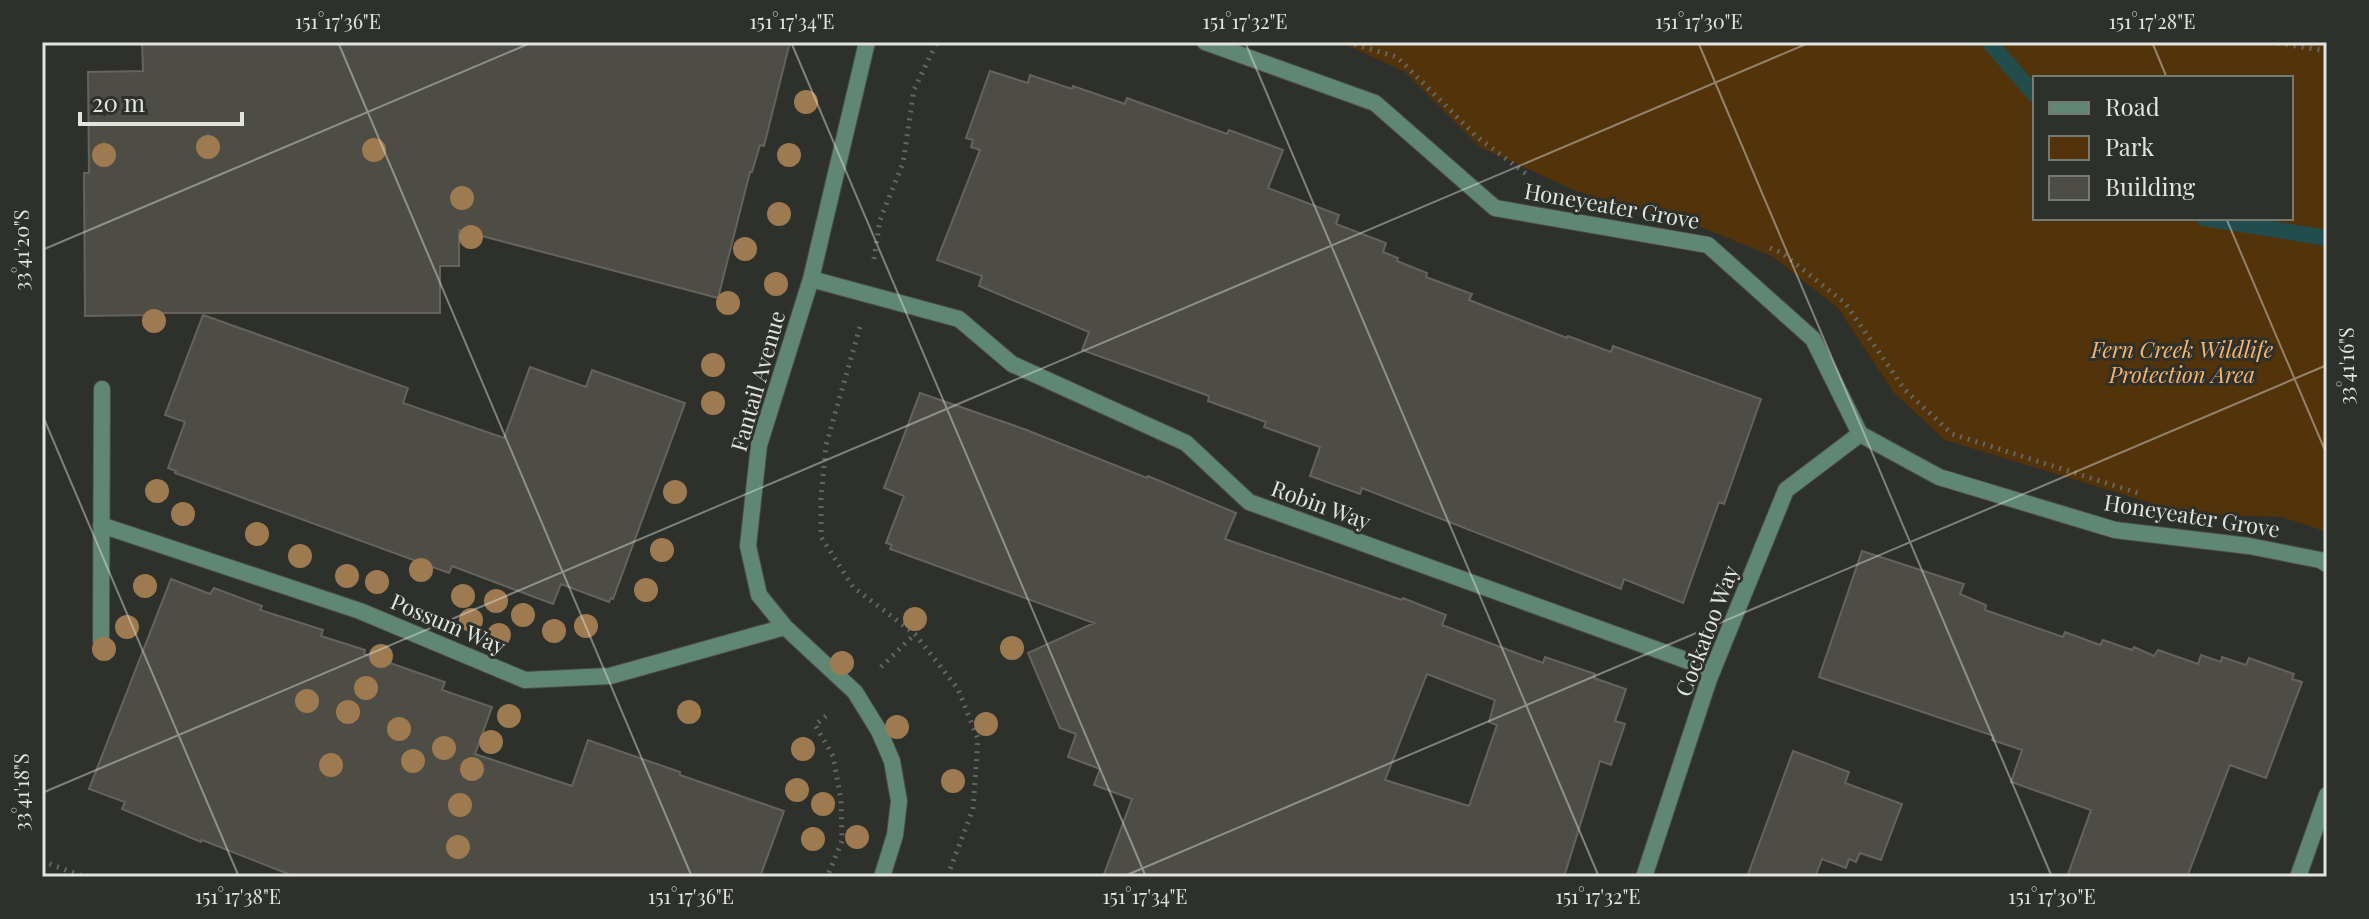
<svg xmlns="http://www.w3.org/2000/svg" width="2369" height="919" viewBox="0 0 2369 919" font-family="'Playfair Display',serif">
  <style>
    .green { fill: #53330a; fill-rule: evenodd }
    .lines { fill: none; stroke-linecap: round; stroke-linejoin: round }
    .stream { stroke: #224d4d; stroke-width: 16 }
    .building { fill: #4d4c45; stroke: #65635c; stroke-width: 2; fill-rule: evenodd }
    .minor-casing { stroke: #4b4e48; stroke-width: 18 }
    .path { stroke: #646761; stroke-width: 5; stroke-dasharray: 2 6; stroke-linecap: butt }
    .minor { stroke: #5f8774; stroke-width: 16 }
    .tree { fill: #9d7a50 }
    .ticks { fill: none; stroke: #e2e4e0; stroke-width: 2; stroke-opacity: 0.45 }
    .labels { text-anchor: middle; stroke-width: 6; stroke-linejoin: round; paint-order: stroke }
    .street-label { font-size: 22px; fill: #e2e4e0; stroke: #2e312b }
    .park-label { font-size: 22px; font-style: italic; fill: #f8b56e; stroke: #2e312b }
    .neatline { fill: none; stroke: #e2e4e0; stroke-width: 3 }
    .ticks-label { font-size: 20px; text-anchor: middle; fill: #e2e4e0 }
  </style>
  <rect width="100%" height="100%" fill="#2e312b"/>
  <path class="green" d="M 1340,42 L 2327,42 L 2327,532 L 2282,517 L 2187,514 L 1945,440 L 1894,393 L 1838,308 L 1772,256 L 1698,226 L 1576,191 L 1480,147 L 1405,72 ZM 2035,78 L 2291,78 L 2291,218 L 2035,218 Z"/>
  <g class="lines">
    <path class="stream" d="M 1989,42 L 2035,95
      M 2204,218 L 2327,238"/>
  </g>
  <path class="building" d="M 142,42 L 790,42 L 764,146 L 760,145 L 752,172 L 750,172 L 718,298 L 459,230 L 459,266 L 440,266 L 440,313 L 150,313 L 150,315 L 85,316 L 84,173 L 89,173 L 88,72 L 143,71 Z
    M 990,71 L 1028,83 L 1030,75 L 1072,89 L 1073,86 L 1125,104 L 1127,98 L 1227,134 L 1229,130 L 1283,150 L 1268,188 L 1339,215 L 1336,224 L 1386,243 L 1383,252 L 1398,258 L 1397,261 L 1427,273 L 1426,277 L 1472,294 L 1469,300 L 1567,338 L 1568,336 L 1611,352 L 1613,346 L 1761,399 L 1724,504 L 1719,502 L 1683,603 L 1624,579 L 1621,589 L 1362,488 L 1360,494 L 1310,476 L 1320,447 L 1264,427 L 1266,422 L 1208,401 L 1209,396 L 1082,350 L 1089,332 L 979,286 L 982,276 L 937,260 L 980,150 L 971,147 L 973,140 L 966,138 Z
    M 203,315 L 408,388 L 403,403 L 504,438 L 530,367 L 586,387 L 592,370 L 685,403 L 613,599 L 611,598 L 609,602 L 561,584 L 553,604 L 452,566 L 449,573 L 175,473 L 176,471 L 168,468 L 185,422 L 165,415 Z
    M 920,393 L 1024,429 L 1147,478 L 1148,476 L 1236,513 L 1225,539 L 1402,600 L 1403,598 L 1446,615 L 1442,625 L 1543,663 L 1545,657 L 1595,674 L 1594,678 L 1626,689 L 1615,721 L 1625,724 L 1611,765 L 1600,761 L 1564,877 L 1103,877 L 1132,799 L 1094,785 L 1100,769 L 1068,757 L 1076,734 L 1060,728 L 1028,653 L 1094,623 L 890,549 L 892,545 L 886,543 L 904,496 L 884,488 ZM 1427,674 L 1495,700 L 1489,722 L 1497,725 L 1469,806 L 1385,780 Z
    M 1862,551 L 1964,584 L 1960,594 L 1986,605 L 1985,610 L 2063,637 L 2065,632 L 2100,645 L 2103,640 L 2132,650 L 2134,647 L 2154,656 L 2158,650 L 2198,664 L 2201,655 L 2221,662 L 2222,657 L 2246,665 L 2249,658 L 2294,674 L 2292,679 L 2302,682 L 2266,778 L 2230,765 L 2187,877 L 2067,877 L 2091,810 L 2011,782 L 2022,750 L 1992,740 L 1994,736 L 1819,677 Z
    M 171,579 L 210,594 L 214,588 L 262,606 L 260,610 L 323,630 L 321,636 L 365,650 L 364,654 L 445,682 L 442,690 L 492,707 L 475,754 L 572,786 L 588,740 L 680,772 L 680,775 L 784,811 L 760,877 L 296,877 L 202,840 L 201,842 L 122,809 L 125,802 L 89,789 Z
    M 1793,751 L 1849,772 L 1845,783 L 1902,804 L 1881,860 L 1860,853 L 1856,862 L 1849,859 L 1846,868 L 1822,859 L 1815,877 L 1747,877 Z"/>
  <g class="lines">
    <g class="minor-casing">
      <path id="minor" d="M 867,42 L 811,279 L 759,445 L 748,546 L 759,595 L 785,627 L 855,692 L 879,731 L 892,761 L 899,801 L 895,835 L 882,877
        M 1205,42 L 1375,103 L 1495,208 L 1708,245 L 1813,339 L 1860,434 L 1939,477 L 2115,530 L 2249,546 L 2320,560 L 2327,564
        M 811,279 L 959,319 L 1012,364 L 1186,443 L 1249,502 L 1713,670
        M 101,525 L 360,611 L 525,680 L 610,676 L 785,627
        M 101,641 L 102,389
        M 1644,877 L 1709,679 L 1786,490 L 1860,434
        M 2298,877 L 2327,795"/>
    </g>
    <path class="path" d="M 1347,42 L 1397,57 L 1476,136 L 1526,174
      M 2270,42 L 2327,51
      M 1770,248 L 1782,253 L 1845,303 L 1905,390 L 1952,434 L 2141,494
      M 874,259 L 880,220 L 903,163 L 914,90 L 937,42
      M 860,327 L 826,445 L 821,498 L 821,537 L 853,587 L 915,634 L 958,689 L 978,739 L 973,809 L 947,877
      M 881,667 L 915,634
      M 826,716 L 815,725 L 833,756 L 841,800 L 842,841 L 827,877
      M 42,861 L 85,877"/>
    <use href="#minor" class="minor"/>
  </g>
  <g class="tree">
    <circle cx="806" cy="102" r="12"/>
    <circle cx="208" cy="147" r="12"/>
    <circle cx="374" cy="150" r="12"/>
    <circle cx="104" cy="155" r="12"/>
    <circle cx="789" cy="155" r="12"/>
    <circle cx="462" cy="198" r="12"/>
    <circle cx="779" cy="214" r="12"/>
    <circle cx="471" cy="237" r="12"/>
    <circle cx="745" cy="249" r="12"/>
    <circle cx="776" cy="284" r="12"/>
    <circle cx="728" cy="303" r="12"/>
    <circle cx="154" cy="321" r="12"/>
    <circle cx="713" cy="365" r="12"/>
    <circle cx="713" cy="403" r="12"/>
    <circle cx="157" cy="491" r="12"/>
    <circle cx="675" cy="492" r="12"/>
    <circle cx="183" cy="514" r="12"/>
    <circle cx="257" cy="534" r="12"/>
    <circle cx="662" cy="550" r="12"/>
    <circle cx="300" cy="556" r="12"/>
    <circle cx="421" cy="570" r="12"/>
    <circle cx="347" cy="576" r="12"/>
    <circle cx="377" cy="582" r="12"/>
    <circle cx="145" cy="586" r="12"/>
    <circle cx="646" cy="590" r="12"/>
    <circle cx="463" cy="596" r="12"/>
    <circle cx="496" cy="601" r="12"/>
    <circle cx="523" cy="615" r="12"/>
    <circle cx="915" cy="619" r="12"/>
    <circle cx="471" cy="620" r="12"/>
    <circle cx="586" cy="626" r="12"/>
    <circle cx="127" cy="627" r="12"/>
    <circle cx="554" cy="631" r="12"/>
    <circle cx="499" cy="635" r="12"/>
    <circle cx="1012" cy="648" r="12"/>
    <circle cx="104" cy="649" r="12"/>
    <circle cx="381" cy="656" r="12"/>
    <circle cx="842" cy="663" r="12"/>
    <circle cx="366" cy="688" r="12"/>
    <circle cx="307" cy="701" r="12"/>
    <circle cx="348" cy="712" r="12"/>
    <circle cx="689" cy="712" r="12"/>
    <circle cx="509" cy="716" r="12"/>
    <circle cx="986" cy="724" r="12"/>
    <circle cx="897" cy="727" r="12"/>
    <circle cx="399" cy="729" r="12"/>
    <circle cx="491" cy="742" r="12"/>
    <circle cx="444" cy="748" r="12"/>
    <circle cx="803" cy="749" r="12"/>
    <circle cx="413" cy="761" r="12"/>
    <circle cx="331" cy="765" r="12"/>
    <circle cx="472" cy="769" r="12"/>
    <circle cx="953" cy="781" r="12"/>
    <circle cx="797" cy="790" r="12"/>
    <circle cx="823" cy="804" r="12"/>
    <circle cx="460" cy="805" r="12"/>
    <circle cx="857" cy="837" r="12"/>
    <circle cx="813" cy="839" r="12"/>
    <circle cx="458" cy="847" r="12"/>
  </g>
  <path class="ticks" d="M 338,42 L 692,877M 791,42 L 1146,877M 1245,42 L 1599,877M 1698,42 L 2052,877M 2152,42 L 2167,78M 2226,218 L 2327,455M 42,250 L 533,42M 42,414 L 239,877M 42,793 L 1811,42M 1122,877 L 2327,365"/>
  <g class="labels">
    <g class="street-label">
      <text transform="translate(1612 206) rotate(10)" y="8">Honeyeater Grove</text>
      <text transform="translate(758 381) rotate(-74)" y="8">Fantail Avenue</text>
      <text transform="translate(1321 505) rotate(20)" y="8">Robin Way</text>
      <text transform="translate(2192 516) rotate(9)" y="8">Honeyeater Grove</text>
      <text transform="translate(448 624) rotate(23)" y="8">Possum Way</text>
      <text transform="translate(1707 631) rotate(-69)" y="8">Cockatoo Way</text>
    </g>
    <g class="park-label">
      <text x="2182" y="358">Fern Creek Wildlife<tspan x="2182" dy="25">Protection Area</tspan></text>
    </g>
  </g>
  <rect width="2369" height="919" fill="none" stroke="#2e312b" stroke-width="88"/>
  <rect x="2033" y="76" width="260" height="144" fill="#2e312b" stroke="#767973" stroke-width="2"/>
  <rect x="2049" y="102" width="40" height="12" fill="#5f8774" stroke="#767973" stroke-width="2"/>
  <text x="2105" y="116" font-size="24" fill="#e2e4e0">Road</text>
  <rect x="2049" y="136" width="40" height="24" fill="#53330a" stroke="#767973" stroke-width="2"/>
  <text x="2105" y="156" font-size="24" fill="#e2e4e0">Park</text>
  <rect x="2049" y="176" width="40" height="24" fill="#4d4c45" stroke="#767973" stroke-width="2"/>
  <text x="2105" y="196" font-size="24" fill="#e2e4e0">Building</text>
  <path d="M80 112v12h162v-12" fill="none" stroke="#e2e4e0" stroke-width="4"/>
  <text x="92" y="112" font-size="24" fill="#e2e4e0" stroke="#2e312b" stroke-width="6" paint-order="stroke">20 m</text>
  <rect x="44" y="44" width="2281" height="831" class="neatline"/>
  <g class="ticks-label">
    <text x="338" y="29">151°17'36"E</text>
    <text x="792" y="29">151°17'34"E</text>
    <text x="1245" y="29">151°17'32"E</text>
    <text x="1699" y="29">151°17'30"E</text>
    <text x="2152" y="29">151°17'28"E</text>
    <text transform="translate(22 250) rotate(-90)" y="7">33°41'20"S</text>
    <text transform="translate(2347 366) rotate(-90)" y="7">33°41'16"S</text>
    <text transform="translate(22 792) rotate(-90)" y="7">33°41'18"S</text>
    <text x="238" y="904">151°17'38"E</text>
    <text x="691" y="904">151°17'36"E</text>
    <text x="1145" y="904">151°17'34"E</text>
    <text x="1598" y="904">151°17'32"E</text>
    <text x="2052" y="904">151°17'30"E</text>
  </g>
</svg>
